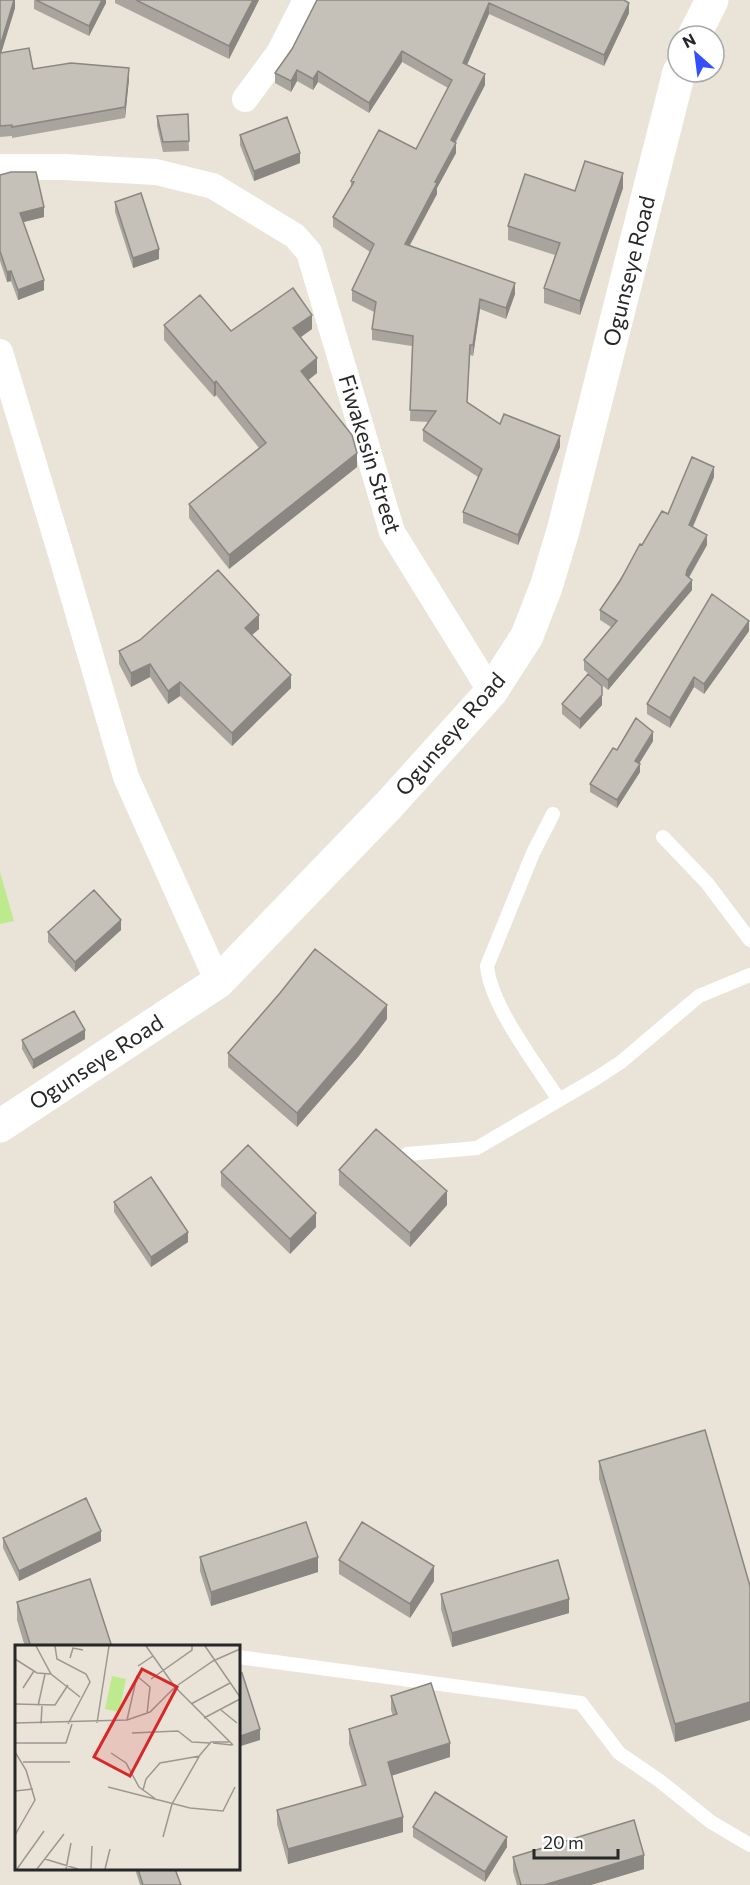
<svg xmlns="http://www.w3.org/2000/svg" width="750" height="1885" viewBox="0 0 750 1885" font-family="Commissioner,sans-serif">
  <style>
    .pitch { fill: #beea8e }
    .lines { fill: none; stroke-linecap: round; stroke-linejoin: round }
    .service { stroke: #fff; stroke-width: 14 }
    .minor { stroke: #fff; stroke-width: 26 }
    .tertiary { stroke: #fff; stroke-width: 33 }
    .wall { fill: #a9a59e }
    .shaded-wall { fill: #8a8681 }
    .building { fill: #c5c0b8; stroke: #8a8681; stroke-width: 1.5 }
    .labels { text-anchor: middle; stroke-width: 4.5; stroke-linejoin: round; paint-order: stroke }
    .street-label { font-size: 22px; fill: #272727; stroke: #fff }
    .inset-road { fill: none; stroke: #9c9891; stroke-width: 1.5 }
    .view { fill: #d62828; fill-opacity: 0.15; stroke: #d62828; stroke-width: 3 }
    .inset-edge { fill: none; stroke: #272727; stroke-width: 3 }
  </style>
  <rect width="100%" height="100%" fill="#eae3d8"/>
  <path class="pitch" d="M 0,872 L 14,921 L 0,924 Z"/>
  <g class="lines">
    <path class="service" d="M 553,814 L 533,853 L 487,966 C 491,1007 536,1064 559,1100
      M 663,837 L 707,883 L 750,940
      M 407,1154 L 477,1148 L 595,1079 L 621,1062 L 699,996 L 750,975
      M 238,1657 L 581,1703 L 619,1753 L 660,1781 L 711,1822 L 750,1845"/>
    <path class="minor" d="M 245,99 L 279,53 L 306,0
      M 0,167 L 64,167 L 156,172 L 213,186 L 295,236 L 309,252 L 392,532 L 491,692
      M 0,352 L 61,554 L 126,777 L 218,982"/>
    <path class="tertiary" d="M 694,36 L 712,0
      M 0,1126 L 218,982 L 388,806 L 491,692 L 527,636 L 546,587 L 563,531 L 679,72"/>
  </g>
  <path class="wall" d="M 0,0 L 15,0 L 15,8 L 1,53 L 33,69 L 129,79 L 125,118 L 12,138 L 12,136 L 0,137 Z
    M 34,0 L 106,0 L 106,3 L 89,36 L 34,9 Z
    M 115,0 L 259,0 L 229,59 L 115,3 Z
    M 317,0 L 624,0 L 629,13 L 604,66 L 489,14 L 467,65 L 485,85 L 456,142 L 456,153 L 437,188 L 437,194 L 410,245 L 515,294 L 506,319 L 480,309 L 473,356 L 470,355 L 467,402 L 500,424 L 560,447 L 518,545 L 463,523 L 463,512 L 478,477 L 423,441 L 423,430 L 429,422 L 410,421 L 412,346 L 372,340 L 372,329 L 374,312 L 352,301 L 352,290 L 370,252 L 333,227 L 333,217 L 351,187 L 351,181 L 416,149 L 448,88 L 402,62 L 369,113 L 318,82 L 313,90 L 297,81 L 291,92 L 275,83 L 275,73 L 292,49 Z
    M 188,114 L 189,151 L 163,152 L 157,126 L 157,116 Z
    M 240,135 L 300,163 L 254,181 L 240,145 Z
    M 0,175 L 44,217 L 23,222 L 44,290 L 18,300 L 11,281 L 7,282 L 0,261 Z
    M 623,188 L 580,315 L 544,303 L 544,288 L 555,255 L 508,240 L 508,226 L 575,191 Z
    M 115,202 L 159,259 L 133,268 L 115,212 Z
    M 164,325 L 231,331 L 312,329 L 300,337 L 317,373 L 308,380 L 357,467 L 229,569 L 189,518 L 189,504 L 259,448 L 216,395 L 214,397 L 164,340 Z
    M 714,477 L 693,527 L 707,545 L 689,578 L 692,590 L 608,690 L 584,670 L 584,660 L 611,627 L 600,620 L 600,610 L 642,545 L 668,514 Z
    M 259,629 L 252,635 L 291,688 L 232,746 L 180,696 L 168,704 L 150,677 L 131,687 L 119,664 L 119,651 Z
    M 749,631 L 704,694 L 694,687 L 670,728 L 647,714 L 647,704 Z
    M 562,704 L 602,705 L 580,729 L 562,714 Z
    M 653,741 L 639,764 L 640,772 L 617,808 L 590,792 L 590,784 L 617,750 Z
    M 121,930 L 75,972 L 48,942 L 48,932 Z
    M 387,1019 L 358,1057 L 297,1127 L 228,1067 L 228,1053 Z
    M 85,1039 L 33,1069 L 22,1049 L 22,1040 Z
    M 339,1170 L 447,1205 L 410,1247 L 339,1185 Z
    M 221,1172 L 316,1227 L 290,1254 L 221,1186 Z
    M 114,1202 L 188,1242 L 151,1267 L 114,1212 Z
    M 599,1461 L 750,1586 L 675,1742 L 599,1479 Z
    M 3,1538 L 101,1541 L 19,1581 L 3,1548 Z
    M 200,1557 L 318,1572 L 211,1606 L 200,1571 Z
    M 339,1560 L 434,1581 L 410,1618 L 339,1574 Z
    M 441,1594 L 569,1613 L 452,1647 L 441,1609 Z
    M 17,1602 L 112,1647 L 25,1647 L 17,1620 Z
    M 391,1696 L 450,1757 L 392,1775 L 403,1832 L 288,1864 L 277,1824 L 277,1810 L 362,1786 L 349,1744 L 349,1729 L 393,1716 L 391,1710 Z
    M 413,1827 L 507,1847 L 485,1882 L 413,1837 Z
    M 513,1857 L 644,1869 L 591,1885 L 517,1885 L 513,1871 Z
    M 135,1869 L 175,1869 L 181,1885 L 140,1885 Z"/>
  <path class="shaded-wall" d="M 14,0 L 15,0 L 15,8 L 0,57 L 0,46 Z
    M 102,0 L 106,0 L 106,3 L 89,36 L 89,26 Z
    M 253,0 L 259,0 L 229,59 L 229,46 Z
    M 489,3 L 489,14 L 463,74 L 463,63 Z
    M 629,3 L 629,13 L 604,66 L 604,55 Z
    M 402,51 L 402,62 L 369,113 L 369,103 Z
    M 129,68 L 129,79 L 125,118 L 125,107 Z
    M 297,70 L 297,81 L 291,92 L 291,81 Z
    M 318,71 L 318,82 L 313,90 L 313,79 Z
    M 485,74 L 485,85 L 451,150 L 451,140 Z
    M 456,143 L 456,153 L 437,188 L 437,194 L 405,254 L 405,244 L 435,182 Z
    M 300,153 L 300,163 L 254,181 L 254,171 Z
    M 623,173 L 623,188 L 580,315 L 580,301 Z
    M 44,207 L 44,217 L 20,223 L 20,213 Z
    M 159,249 L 159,259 L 133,268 L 133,258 Z
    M 11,271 L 11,281 L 7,282 L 7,272 Z
    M 44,280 L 44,290 L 18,300 L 18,290 Z
    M 515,283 L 515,294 L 506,319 L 506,308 Z
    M 480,299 L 480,309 L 473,356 L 473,345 Z
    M 312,315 L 312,329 L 293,343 L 293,328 Z
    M 317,358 L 317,373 L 301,386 L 301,371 Z
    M 216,381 L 216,395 L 214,397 L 214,383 Z
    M 560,436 L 560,447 L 518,545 L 518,535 Z
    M 357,453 L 357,467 L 229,569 L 229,555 Z
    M 714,467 L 714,477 L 689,535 L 689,525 Z
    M 707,535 L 707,545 L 687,580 L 686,575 L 687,570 Z
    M 692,580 L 692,590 L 608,690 L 608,680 Z
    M 259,615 L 259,629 L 245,641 L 245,628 Z
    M 749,621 L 749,631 L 704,694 L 704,684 Z
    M 150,664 L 150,677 L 131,687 L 131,673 Z
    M 291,675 L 291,688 L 232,746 L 232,733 Z
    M 694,677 L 694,687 L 670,728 L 670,718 Z
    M 180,682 L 180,696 L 168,704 L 168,691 Z
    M 602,695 L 602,705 L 580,729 L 580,719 Z
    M 653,732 L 653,741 L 635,770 L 635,761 Z
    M 640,764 L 640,772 L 617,808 L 617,800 Z
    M 121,920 L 121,930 L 75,972 L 75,962 Z
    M 387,1005 L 387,1019 L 358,1057 L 297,1127 L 297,1113 Z
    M 85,1030 L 85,1039 L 33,1069 L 33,1060 Z
    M 447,1191 L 447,1205 L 410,1247 L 410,1233 Z
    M 316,1213 L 316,1227 L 290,1254 L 290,1239 Z
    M 188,1232 L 188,1242 L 151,1267 L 151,1257 Z
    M 101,1531 L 101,1541 L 19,1581 L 19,1571 Z
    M 318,1557 L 318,1572 L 211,1606 L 211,1592 Z
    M 434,1566 L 434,1581 L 410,1618 L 410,1604 Z
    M 569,1599 L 569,1613 L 452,1647 L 452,1633 Z
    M 750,1702 L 750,1720 L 675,1742 L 675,1724 Z
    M 260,1729 L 260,1740 L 238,1747 L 238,1737 Z
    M 450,1743 L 450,1757 L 388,1777 L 388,1762 Z
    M 403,1817 L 403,1832 L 288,1864 L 288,1849 Z
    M 507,1837 L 507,1847 L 485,1882 L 485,1872 Z
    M 644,1855 L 644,1869 L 591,1885 L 544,1885 Z"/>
  <path class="building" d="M 0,0 L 14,0 L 0,46 Z
    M 36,0 L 102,0 L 89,26 Z
    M 136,0 L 253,0 L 229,46 Z
    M 317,0 L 624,0 L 629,3 L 604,55 L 489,3 L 463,63 L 485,74 L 451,140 L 456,143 L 435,182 L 437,183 L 405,244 L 515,283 L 506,308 L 480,299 L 473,345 L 470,345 L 467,402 L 500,424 L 504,414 L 560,436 L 518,535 L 463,512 L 482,469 L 423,430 L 436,411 L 410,410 L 413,336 L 372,329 L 376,302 L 352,290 L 374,244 L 333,217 L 354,182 L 351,181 L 379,130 L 416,149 L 452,80 L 402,51 L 369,103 L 318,71 L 313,79 L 297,70 L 291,81 L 275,73 L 292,49 Z
    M 29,48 L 33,69 L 71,63 L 129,68 L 125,107 L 12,127 L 12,125 L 0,126 L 0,53 Z
    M 188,114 L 189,141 L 163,142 L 157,116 Z
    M 287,117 L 300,153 L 254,171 L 240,135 Z
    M 585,161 L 623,173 L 580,301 L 544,288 L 560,243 L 508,226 L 525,174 L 575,191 Z
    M 11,172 L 36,172 L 44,207 L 20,213 L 44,280 L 18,290 L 11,271 L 7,272 L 0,251 L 0,175 Z
    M 141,193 L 159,249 L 133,258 L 115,202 Z
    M 293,288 L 312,315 L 293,328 L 317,358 L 301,371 L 352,435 L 357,453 L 229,555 L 189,504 L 266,443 L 216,381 L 214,383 L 164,325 L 200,295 L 231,331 Z
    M 692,457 L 714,467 L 689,525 L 707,535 L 687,570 L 686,575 L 692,580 L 608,680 L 584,660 L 617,621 L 600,610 L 620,581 L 640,544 L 642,545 L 662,511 L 668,514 Z
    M 218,570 L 259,615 L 245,628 L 291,675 L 232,733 L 180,682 L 168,691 L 150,664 L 131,673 L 119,651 L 140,640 Z
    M 712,594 L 749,621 L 704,684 L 694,677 L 670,718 L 647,704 Z
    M 588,674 L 602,686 L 602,695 L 580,719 L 562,704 Z
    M 636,718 L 653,732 L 635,761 L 640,764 L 617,800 L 590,784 L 613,748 L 617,750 Z
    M 94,890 L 121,920 L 75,962 L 48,932 Z
    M 315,949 L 387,1005 L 358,1042 L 297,1113 L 228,1053 L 280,993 Z
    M 74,1011 L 85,1030 L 33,1060 L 22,1040 Z
    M 376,1129 L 447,1191 L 410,1233 L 339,1170 Z
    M 248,1145 L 316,1213 L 290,1239 L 221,1172 Z
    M 151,1177 L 188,1232 L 151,1257 L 114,1202 Z
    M 705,1430 L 750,1586 L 750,1702 L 675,1724 L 599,1461 Z
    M 86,1498 L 101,1531 L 19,1571 L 3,1538 Z
    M 306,1522 L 318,1557 L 211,1592 L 200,1557 Z
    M 362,1522 L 434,1566 L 410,1604 L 339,1560 Z
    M 558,1560 L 569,1599 L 452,1633 L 441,1594 Z
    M 90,1579 L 112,1647 L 31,1647 L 17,1602 Z
    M 242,1673 L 260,1729 L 238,1737 L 238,1674 Z
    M 431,1683 L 450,1743 L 388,1762 L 403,1817 L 288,1849 L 277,1810 L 366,1785 L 349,1729 L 397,1714 L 391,1696 Z
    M 435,1792 L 507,1837 L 485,1872 L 413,1827 Z
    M 634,1820 L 644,1855 L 544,1885 L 521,1885 L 513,1857 Z
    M 138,1869 L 175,1869 L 181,1885 L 143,1885 Z"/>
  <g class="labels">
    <g class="street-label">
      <text transform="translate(629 271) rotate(-76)" y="8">Ogunseye Road</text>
      <text transform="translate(370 454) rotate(73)" y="8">Fiwakesin Street</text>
      <text transform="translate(450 734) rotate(-49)" y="8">Ogunseye Road</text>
      <text transform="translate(96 1062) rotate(-33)" y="8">Ogunseye Road</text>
    </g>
  </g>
  <g transform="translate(15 1645)">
    <rect width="225" height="225" fill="#eae3d8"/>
    <path d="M 97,31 L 111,34 L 104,67 L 90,64 Z" fill="#beea8e"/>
    <path class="inset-road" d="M 21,1 L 36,29 L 65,52M 40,1 L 42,14 L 71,29 L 75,37 L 53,79M 131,1 L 160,42 L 218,100M 190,1 L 225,52M 55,13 L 58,3 L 68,5M 0,14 L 22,28 L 36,29M 123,21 L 138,11M 136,34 L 177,5 L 177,1M 163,40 L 198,16 L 225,4M 8,43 L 19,26M 0,59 L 40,60 L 53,40M 176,59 L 215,38M 23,61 L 30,29M 206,65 L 222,78M 189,73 L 225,54M 112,75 L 122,31 L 135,42 L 132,69M 0,78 L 112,75 L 135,67 L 160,42M 82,78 L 94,1M 26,79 L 27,61M 117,88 L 163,86 L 177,97 L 195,98M 0,98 L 51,98 L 57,79M 198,98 L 217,100M 0,107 L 11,125 L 20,155 L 0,190M 96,108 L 111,118 L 124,142 L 142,155M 8,117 L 55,117M 93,142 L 175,163 L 208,166 L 220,142M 128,145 L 131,134 L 145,118 L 185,111M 0,146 L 18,144M 148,192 L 157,159 L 185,110 L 196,97 L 214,97M 30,214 L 63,224M 2,224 L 29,186M 22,224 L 49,189M 51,224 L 56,198M 76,224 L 77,201M 90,224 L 95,204"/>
    <path class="view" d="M 127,24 L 162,42 L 115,131 L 79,112 Z"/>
    <rect width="225" height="225" class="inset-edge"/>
  </g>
  <g transform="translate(696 54) rotate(332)"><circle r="28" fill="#ffffff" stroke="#a9a9a9" stroke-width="1.5"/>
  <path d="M0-4.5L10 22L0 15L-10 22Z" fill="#334ffb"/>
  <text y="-9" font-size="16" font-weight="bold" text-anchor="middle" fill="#272727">N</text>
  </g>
  <path d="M534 1849v9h84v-9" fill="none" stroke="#272727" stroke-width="3"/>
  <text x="543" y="1849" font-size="18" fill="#272727" stroke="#ffffff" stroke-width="4.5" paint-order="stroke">20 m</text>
</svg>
